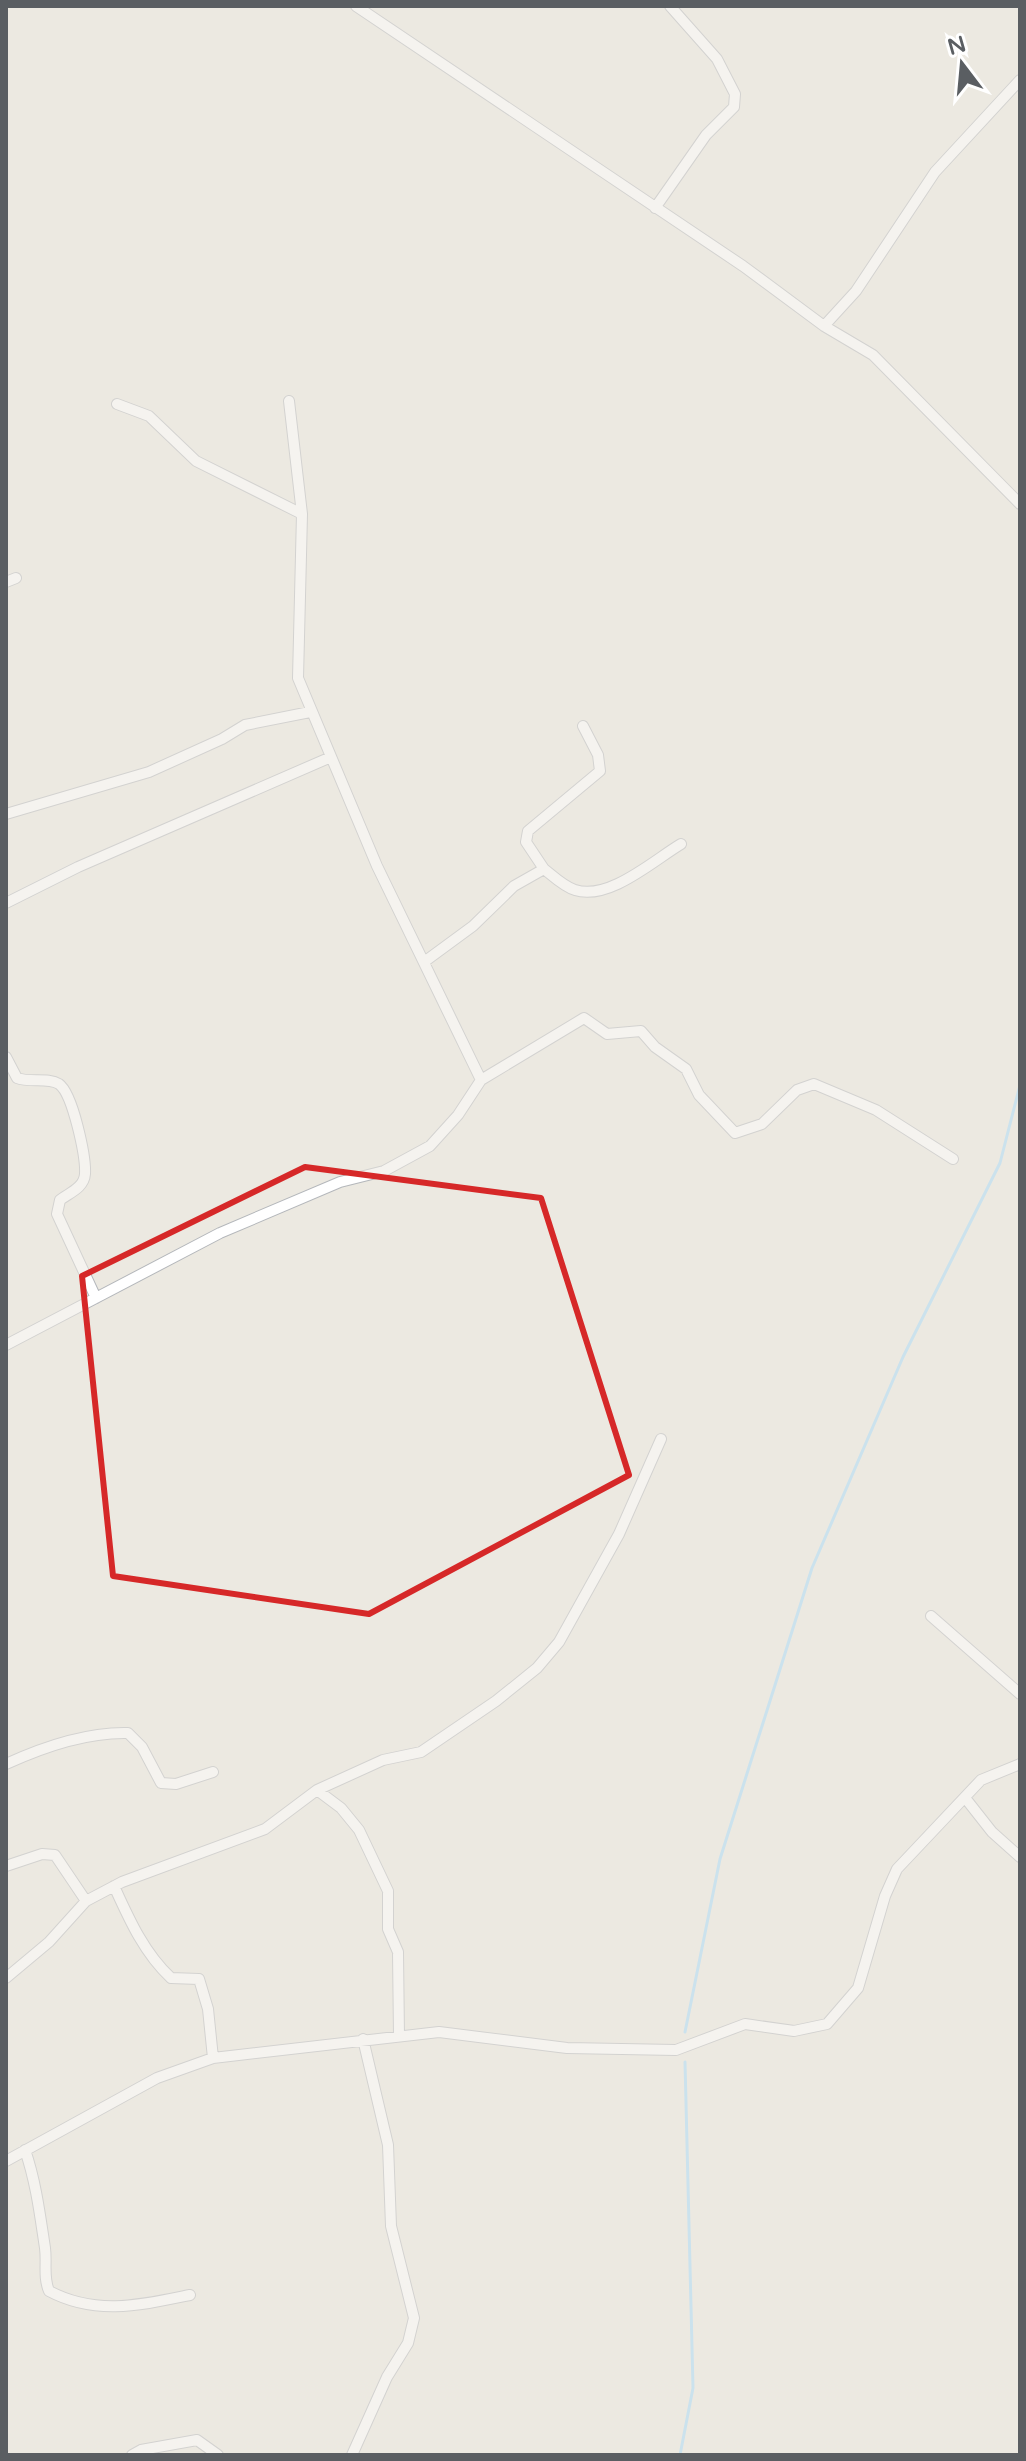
<svg xmlns="http://www.w3.org/2000/svg" width="1026" height="2461" viewBox="0 0 1026 2461" font-family="'Varela Round',sans-serif">
  <style>
    .lines { fill: none; stroke-linecap: round; stroke-linejoin: round }
    .stream { stroke: #a3d9fa; stroke-width: 3 }
    .minor-casing { stroke: #b4b7bb; stroke-width: 12 }
    .minor { stroke: #fff; stroke-width: 10 }
    .marked { fill: none; stroke: #d62828; stroke-width: 6; stroke-linejoin: round }
  </style>
  <rect width="100%" height="100%" fill="#ece9e1"/>
  <g class="lines">
    <path class="stream" d="M 685,2032 L 720,1859 L 812,1568 L 903,1357 L 1000,1163 L 1020,1085
      M 680,2455 L 693,2388 L 685,2062"/>
    <g class="minor-casing">
      <path id="minor" d="M 356,6 L 743,266 L 824,326 L 873,355 L 1020,504
        M 655,208 L 706,135 L 734,107 L 735,94 L 717,59 L 670,6
        M 824,326 L 856,291 L 935,172 L 1020,80
        M 117,404 L 149,416 L 196,461 L 302,514
        M 6,582 L 16,578
        M 6,814 L 149,772 L 222,739 L 245,725 L 310,712
        M 544,869 L 526,842 L 528,831 L 600,771 L 598,755 L 583,726
        M 6,903 L 78,867 L 331,757
        M 424,962 L 473,926 L 514,886 L 544,869 C 553,876 564,887 575,890 C 609,901 654,860 681,844
        M 6,1057 L 17,1078 C 30,1083 48,1077 59,1084 C 73,1094 86,1157 85,1174 C 84,1188 69,1193 60,1200 L 57,1214 L 96,1298
        M 481,1080 L 584,1018 L 607,1034 L 641,1031 L 655,1047 L 686,1069 L 699,1095 L 735,1133 L 762,1124 L 797,1090 L 814,1084 L 876,1110 L 953,1159
        M 6,1345 L 220,1233 L 340,1182 L 384,1171 L 430,1146 L 458,1115 L 481,1080 L 377,866 L 298,678 L 302,514 L 289,401
        M 931,1616 L 1020,1694
        M 6,1764 C 43,1747 87,1732 128,1733 L 142,1747 L 161,1783 L 176,1784 L 213,1772
        M 317,1790 L 341,1808 L 359,1830 L 388,1891 L 388,1929 L 398,1952 L 399,2036
        M 966,1799 L 992,1832 L 1020,1857
        M 6,1866 L 42,1854 L 55,1855 L 86,1901
        M 114,1886 C 129,1919 144,1953 171,1978 L 199,1979 L 208,2009 L 213,2058
        M 6,1978 L 49,1942 L 86,1901 L 122,1882 L 265,1829 L 317,1790 L 383,1760 L 421,1752 L 496,1701 L 537,1668 L 559,1642 L 619,1534 L 661,1439
        M 25,2150 C 36,2182 40,2215 45,2248 C 47,2263 43,2277 49,2291 C 96,2316 141,2305 190,2295
        M 6,2161 L 157,2078 L 213,2058 L 439,2032 L 567,2048 L 676,2050 L 745,2024 L 794,2031 L 827,2024 L 858,1988 L 885,1896 L 897,1869 L 981,1780 L 1020,1764
        M 132,2455 L 141,2450 L 197,2440 L 218,2455
        M 352,2455 L 387,2377 L 408,2343 L 414,2318 L 391,2226 L 388,2145 L 363,2039"/>
    </g>
    <use href="#minor" class="minor"/>
  </g>
  <path d="M0 0H1026V2461H0ZM 305,1167 L 541,1198 L 629,1475 L 369,1614 L 113,1576 L 82,1276 Z" fill="#ece9e1" fill-opacity=".55" fill-rule="evenodd"/>
  <path class="marked" d="M 305,1167 L 541,1198 L 629,1475 L 369,1614 L 113,1576 L 82,1276 Z"/>
  <rect width="1026" height="2461" fill="none" stroke="#5a5e62" stroke-width="16"/>
  <g transform="translate(962 64) rotate(344)" stroke="#ffffff" stroke-width="6" paint-order="stroke">
  <path d="M0-6L14 30L0 20L-14 30Z" fill="#5a5e62"/>
  <text y="-12" font-size="22" font-weight="bold" text-anchor="middle" fill="#5a5e62">N</text>
  </g>
</svg>
